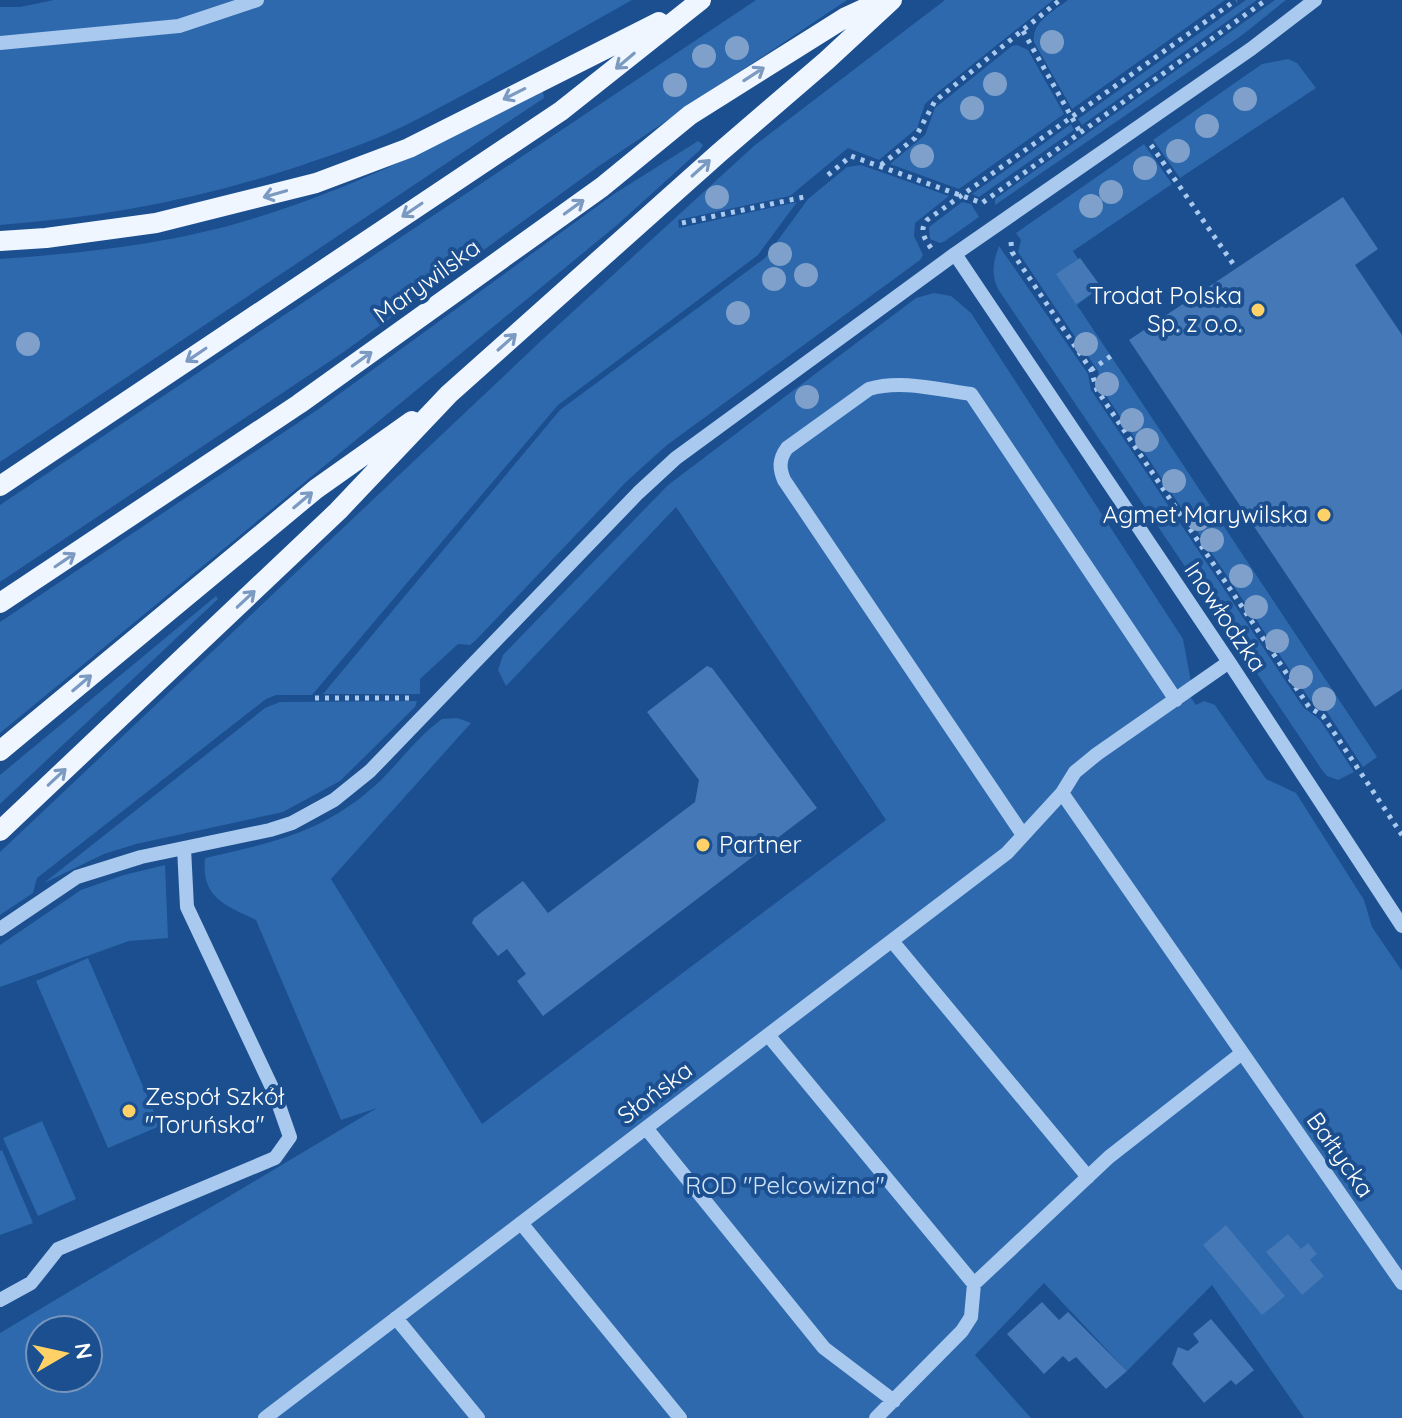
<svg xmlns="http://www.w3.org/2000/svg" width="1402" height="1418" viewBox="0 0 1402 1418" font-family="Quicksand,sans-serif">
  <style>
    .green { fill: #2e69ad; fill-rule: evenodd }
    .building { fill: #4478b7 }
    .lines { fill: none; stroke-linecap: round; stroke-linejoin: round }
    .path { stroke: #a9c9ee; stroke-width: 5; stroke-dasharray: 4 6; stroke-linecap: butt }
    .minor { stroke: #a9c9ee; stroke-width: 14 }
    .major { stroke: #f0f6ff; stroke-width: 20 }
    .tree { fill: #7ea0ca }
    .oneway { stroke: #7b9ac1 }
    .poi-dot { fill: #ffd166; stroke: #1b4f8f; stroke-width: 3 }
    .labels { text-anchor: middle; stroke-width: 8; stroke-linejoin: round; paint-order: stroke }
    .street-label { font-size: 24px; fill: #fff; stroke: #1b4f8f }
    .poi-label { font-size: 24px; fill: #fff; stroke: #1b4f8f; text-anchor: end }
    .park-label { font-size: 24px; fill: #cfe3fa; stroke: #1b4f8f }
  </style>
  <rect width="100%" height="100%" fill="#1b4f8f"/>
  <path class="green" d="M 54,0 L 632,0 C 556,42 482,87 404,126 C 375,140 344,151 314,161 C 211,197 108,217 0,225 L 0,7 L 20,7 Z
    M 756,0 L 847,0 L 599,166 L 345,351 L 0,582 L 0,505 Z
    M 945,0 L 1053,0 L 937,93 L 925,104 L 917,128 L 879,160 L 848,148 L 790,196 L 678,220 L 679,228 L 797,202 L 758,255 L 558,405 L 312,695 L 276,695 L 266,699 L 37,878 L 33,893 L 0,915 L 0,852 L 543,339 L 755,145 Z
    M 1068,0 L 1225,0 L 1072,109 L 1034,42 C 1031,22 1054,11 1068,0 Z
    M 1246,0 L 1257,0 L 1082,125 L 1078,119 Z
    M 1275,0 L 1286,0 L 1241,36 L 995,205 L 995,199 Z
    M 1017,45 L 1028,50 L 1064,114 L 959,189 L 890,164 L 925,135 L 935,108 L 1012,46 Z
    M 1288,59 L 1297,63 L 1316,88 L 1180,178 L 1153,140 L 1262,64 Z
    M 541,91 L 543,92 L 544,98 L 0,462 L 0,259 C 84,253 171,244 252,219 C 354,188 448,141 541,91 Z
    M 1071,124 L 1074,130 L 979,197 L 972,194 Z
    M 698,141 L 703,145 L 700,150 L 617,225 L 0,733 L 0,622 L 320,408 L 614,194 Z
    M 1144,144 L 1172,184 L 1073,251 L 1078,259 L 1080,258 L 1101,287 L 1077,305 L 1377,757 L 1363,767 L 1327,712 L 1310,700 L 1101,388 L 1098,371 L 1018,252 L 1021,240 L 1016,233 Z
    M 861,165 L 949,196 L 915,223 L 914,236 L 923,255 L 920,260 L 667,445 L 626,482 L 475,641 L 470,645 L 458,644 L 420,679 L 420,694 L 323,694 L 560,410 L 765,258 L 808,199 L 847,167 Z
    M 962,202 L 971,204 L 979,217 L 945,241 L 940,243 L 930,239 L 929,227 Z
    M 999,246 L 1088,374 L 1091,390 L 1303,707 L 1320,720 L 1354,772 L 1338,780 L 1327,776 L 1322,770 L 998,289 C 991,274 993,262 999,246 Z
    M 934,293 L 951,296 L 971,313 L 1183,639 L 1191,682 L 1187,692 L 1196,705 L 1204,701 L 1215,705 L 1266,779 L 1296,793 L 1364,900 L 1372,927 L 1402,971 L 1402,1418 L 1304,1418 L 1212,1285 L 1127,1371 L 1044,1283 L 975,1355 L 1031,1418 L 0,1418 L 0,1333 L 377,1108 L 341,1120 L 256,920 C 225,905 201,898 205,858 C 275,842 322,833 377,784 C 399,763 417,737 442,719 L 457,718 L 471,723 L 331,879 L 482,1124 L 886,820 L 676,507 L 506,686 L 498,670 L 503,655 L 668,485 L 916,298 ZM 40,1330 L 88,1330 L 88,1378 L 40,1378 Z
    M 216,596 L 218,599 L 0,804 L 0,775 Z
    M 417,701 L 415,707 L 340,781 L 283,812 L 136,844 L 104,854 L 44,883 L 265,708 L 280,702 Z
    M 165,865 L 168,938 L 129,941 L 0,987 L 0,945 L 81,890 L 124,875 Z
    M 88,958 L 160,1126 L 108,1148 L 36,981 Z
    M 42,1121 L 76,1199 L 38,1216 L 3,1138 Z
    M 2,1150 L 33,1223 L 0,1235 L 0,1151 Z"/>
  <path class="building" d="M 1343,197 L 1378,249 L 1355,265 L 1402,335 L 1402,689 L 1375,707 L 1129,340 Z
    M 1080,258 L 1101,287 L 1076,304 L 1056,274 Z
    M 707,666 L 712,668 L 817,808 L 543,1016 L 517,981 L 526,974 L 507,949 L 498,956 L 472,923 L 474,918 L 523,881 L 548,913 L 695,802 L 699,780 L 647,712 Z
    M 1226,1225 L 1285,1296 L 1262,1315 L 1203,1245 Z
    M 1288,1234 L 1301,1249 L 1308,1243 L 1317,1254 L 1310,1260 L 1324,1276 L 1302,1295 L 1266,1252 Z
    M 1042,1302 L 1059,1320 L 1068,1312 L 1127,1371 L 1106,1389 L 1076,1357 L 1069,1362 L 1063,1356 L 1044,1374 L 1007,1334 Z
    M 1211,1319 L 1254,1370 L 1236,1385 L 1231,1380 L 1204,1403 L 1172,1364 L 1178,1347 L 1188,1351 L 1199,1342 L 1193,1334 Z"/>
  <g class="lines">
    <path class="path" d="M 1023,31 L 1080,132
      M 1151,145 L 1236,268
      M 881,165 L 915,138 L 935,101 L 1060,0
      M 828,175 L 851,156 L 982,203 L 1266,0
      M 682,223 L 804,197
      M 1011,242 L 1012,252 L 1091,370 L 1097,390 L 1309,707 L 1323,716 L 1402,835
      M 931,248 C 924,238 919,230 927,220 L 1236,0
      M 1091,370 L 1111,356
      M 315,698 L 410,698"/>
    <path class="minor" d="M 0,43 L 179,26 L 257,0
      M 955,254 L 1229,662 L 1402,926
      M 1229,662 L 1097,754 L 1075,772 L 1062,793 L 1402,1283
      M 1023,835 L 784,480 C 779,468 779,459 787,448 L 869,389 C 901,379 939,390 971,394 L 1176,700
      M 0,929 L 77,877 L 141,857 L 270,830 L 292,823 L 334,800 L 370,771 L 638,493 L 676,458 L 955,254 L 1251,49 L 1315,0
      M 892,941 L 1088,1177
      M 768,1035 L 974,1284
      M 646,1128 L 824,1348 L 894,1401
      M 521,1223 L 680,1418
      M 0,1300 L 31,1283 L 58,1249 L 275,1158 L 290,1137 L 275,1094 L 187,907 L 184,848
      M 396,1318 L 478,1418
      M 265,1418 L 1007,853 L 1062,793
      M 876,1418 L 962,1331 L 971,1317 L 974,1284 L 1109,1157 L 1242,1053"/>
    <path class="major" d="M 0,241 L 46,238 L 156,223 L 316,183 L 409,148 L 659,22
      M 0,486 L 561,111 L 701,0
      M 0,603 L 299,404 L 602,187 L 690,115 L 846,17 L 881,1
      M 0,751 L 316,489 L 412,421
      M 0,831 L 338,511 L 449,394 L 719,153 L 826,61 L 892,0"/>
  </g>
  <g class="tree">
    <circle cx="1052" cy="42" r="12"/>
    <circle cx="737" cy="48" r="12"/>
    <circle cx="704" cy="56" r="12"/>
    <circle cx="995" cy="84" r="12"/>
    <circle cx="675" cy="85" r="12"/>
    <circle cx="1245" cy="99" r="12"/>
    <circle cx="972" cy="108" r="12"/>
    <circle cx="1207" cy="126" r="12"/>
    <circle cx="1178" cy="151" r="12"/>
    <circle cx="922" cy="156" r="12"/>
    <circle cx="1145" cy="168" r="12"/>
    <circle cx="1111" cy="192" r="12"/>
    <circle cx="717" cy="197" r="12"/>
    <circle cx="1091" cy="206" r="12"/>
    <circle cx="780" cy="254" r="12"/>
    <circle cx="806" cy="275" r="12"/>
    <circle cx="774" cy="279" r="12"/>
    <circle cx="738" cy="313" r="12"/>
    <circle cx="28" cy="344" r="12"/>
    <circle cx="1086" cy="344" r="12"/>
    <circle cx="1107" cy="384" r="12"/>
    <circle cx="807" cy="397" r="12"/>
    <circle cx="1132" cy="420" r="12"/>
    <circle cx="1147" cy="440" r="12"/>
    <circle cx="1174" cy="481" r="12"/>
    <circle cx="1198" cy="519" r="12"/>
    <circle cx="1212" cy="540" r="12"/>
    <circle cx="1241" cy="576" r="12"/>
    <circle cx="1256" cy="607" r="12"/>
    <circle cx="1277" cy="641" r="12"/>
    <circle cx="1301" cy="677" r="12"/>
    <circle cx="1324" cy="699" r="12"/>
  </g>
  <defs><path id="oneway-shaft" d="M-6 0H5M1.5-3L5.5 0L1.5 3" fill="none" stroke-width="1.6" stroke-linecap="round" stroke-linejoin="round" transform="scale(2)"/></defs>
  <g class="oneway">
    <use href="#oneway-shaft" transform="translate(625 61) rotate(140)"/>
    <use href="#oneway-shaft" transform="translate(754 74) rotate(-33)"/>
    <use href="#oneway-shaft" transform="translate(514 94) rotate(153)"/>
    <use href="#oneway-shaft" transform="translate(701 168) rotate(-42)"/>
    <use href="#oneway-shaft" transform="translate(275 194) rotate(164)"/>
    <use href="#oneway-shaft" transform="translate(574 207) rotate(-36)"/>
    <use href="#oneway-shaft" transform="translate(412 210) rotate(146)"/>
    <use href="#oneway-shaft" transform="translate(507 342) rotate(-42)"/>
    <use href="#oneway-shaft" transform="translate(196 355) rotate(146)"/>
    <use href="#oneway-shaft" transform="translate(362 359) rotate(-36)"/>
    <use href="#oneway-shaft" transform="translate(303 500) rotate(-40)"/>
    <use href="#oneway-shaft" transform="translate(65 560) rotate(-34)"/>
    <use href="#oneway-shaft" transform="translate(246 599) rotate(-43)"/>
    <use href="#oneway-shaft" transform="translate(82 683) rotate(-40)"/>
    <use href="#oneway-shaft" transform="translate(57 777) rotate(-43)"/>
  </g>
  <g class="poi-dot">
    <circle cx="1258" cy="310" r="8"/>
    <circle cx="1324" cy="515" r="8"/>
    <circle cx="703" cy="845" r="8"/>
    <circle cx="129" cy="1111" r="8"/>
  </g>
  <g class="labels">
    <g class="street-label">
      <text transform="translate(427 281) rotate(-36)" y="8">Marywilska</text>
      <text transform="translate(1225 617) rotate(56)" y="8">Inowłodzka</text>
      <text transform="translate(655 1093) rotate(-37)" y="8">Słońska</text>
      <text transform="translate(1340 1155) rotate(55)" y="8">Bałtycka</text>
    </g>
    <g class="poi-label">
      <text x="1242" y="304">Trodat Polska<tspan x="1242" dy="28">Sp. z o.o.</tspan></text>
      <text x="1308" y="523">Agmet Marywilska</text>
      <text x="719" y="853" text-anchor="start">Partner</text>
      <text x="145" y="1105" text-anchor="start">Zespół Szkół<tspan x="145" dy="28">"Toruńska"</tspan></text>
    </g>
    <g class="park-label">
      <text x="785" y="1194">ROD "Pelcowizna"</text>
    </g>
  </g>
  <g transform="translate(64 1354) rotate(81)"><circle r="38" fill="#1b4f8f" stroke="#7695bc" stroke-width="2"/>
  <path d="M0-6L14 30L0 20L-14 30Z" fill="#ffd166"/>
  <text y="-12" font-size="22" font-weight="bold" text-anchor="middle" fill="#ffffff">N</text>
  </g>
</svg>
